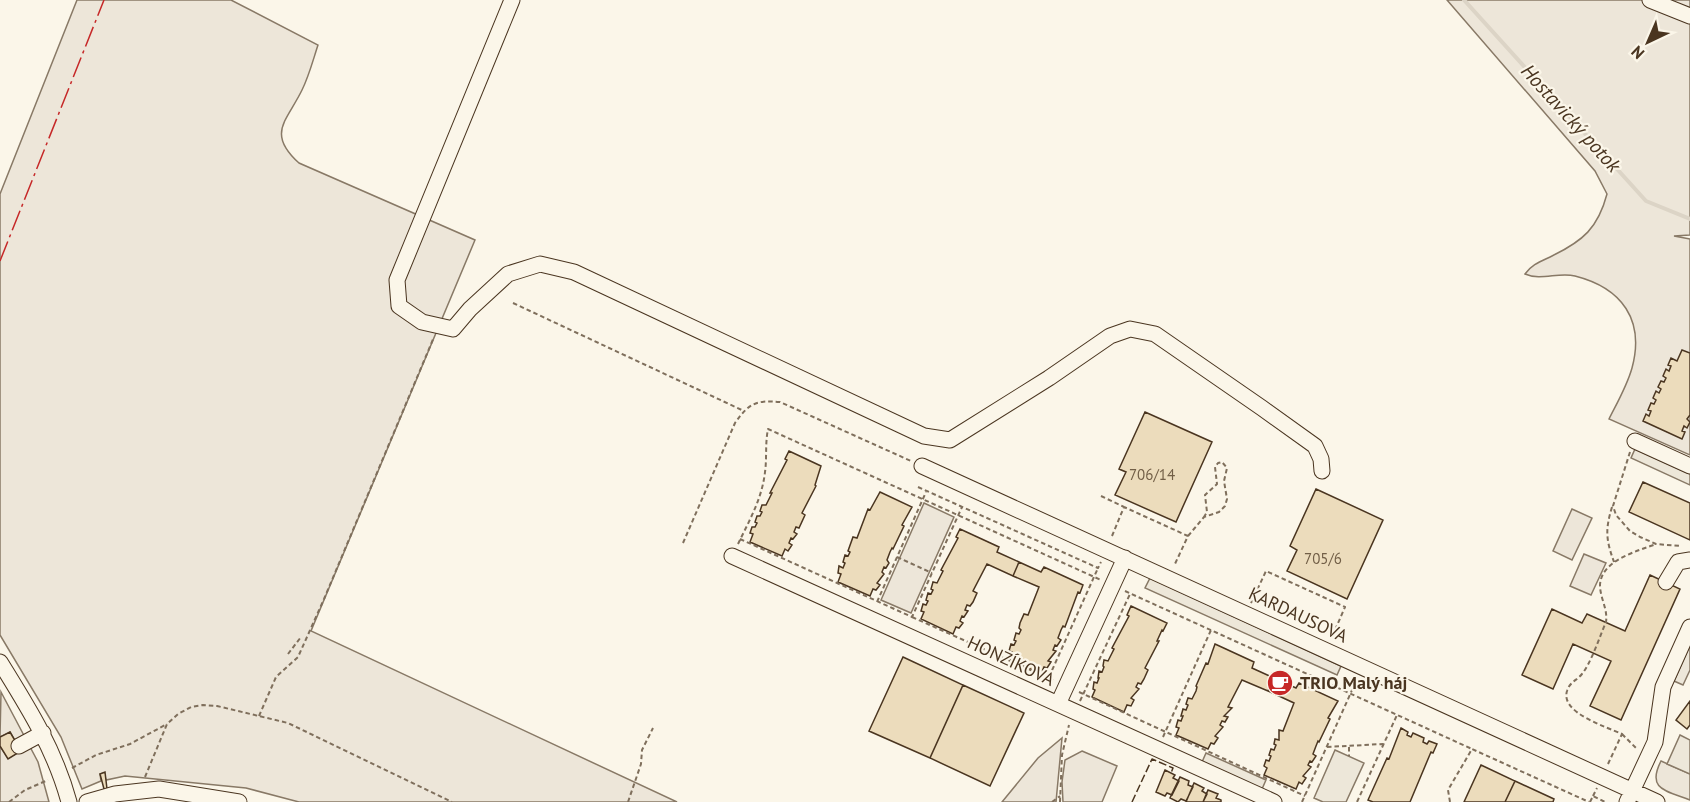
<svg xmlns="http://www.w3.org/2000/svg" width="1690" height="802" viewBox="0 0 1690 802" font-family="'PT Sans',sans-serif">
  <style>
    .green { fill: #ede6d9; stroke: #887966; stroke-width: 1.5 }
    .parking { fill: #ede7d9; stroke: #887966; stroke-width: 1.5 }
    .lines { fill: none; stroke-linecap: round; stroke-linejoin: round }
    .stream { stroke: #dcd4c6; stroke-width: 4 }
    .building { fill: #ecdcbc; stroke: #4a3520; stroke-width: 1.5 }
    .minor-casing { stroke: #4a3520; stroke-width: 17 }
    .path { stroke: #7f6f5c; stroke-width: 2; stroke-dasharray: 4.5 3; stroke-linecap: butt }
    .minor { stroke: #fbf6e9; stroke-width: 15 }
    .fence { stroke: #4a3520; stroke-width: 1.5; stroke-dasharray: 8 3; stroke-linecap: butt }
    .power { stroke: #c62828; stroke-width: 1.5; stroke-dasharray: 21 4.5 3 4.5; stroke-linecap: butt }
    .labels { text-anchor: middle; stroke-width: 4.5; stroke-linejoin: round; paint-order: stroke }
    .number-label { font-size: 15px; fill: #725f47 }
    .street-label { font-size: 18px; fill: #4a3520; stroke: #fbf6e9 }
    .poi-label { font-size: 18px; font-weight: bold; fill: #4a3520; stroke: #fbf6e9; text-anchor: start }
    .water-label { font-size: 20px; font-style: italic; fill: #4a3520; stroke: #fbf6e9 }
  </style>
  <rect width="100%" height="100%" fill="#fbf6e9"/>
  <path class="green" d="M 77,0 L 231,0 L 318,45 C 313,60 309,76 302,90 C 287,121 266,133 299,163 L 475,240 L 311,631 L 677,802 L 299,802 L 246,788 L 125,776 L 106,780 L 104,773 L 100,774 L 101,781 L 82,789 L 61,737 L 0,635 L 0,194 Z
    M 1447,0 L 1690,0 L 1690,235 L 1674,236 L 1690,239 L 1690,455 L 1609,419 C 1617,403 1627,386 1632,368 C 1645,320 1622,288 1575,276 C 1558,272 1541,281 1525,274 C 1532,264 1542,261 1552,256 C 1583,241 1598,228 1607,194 L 1595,171 Z
    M 924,503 L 954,517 L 911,613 L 881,600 Z
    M 1572,509 L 1592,518 L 1572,560 L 1553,551 Z
    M 1584,554 L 1606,563 L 1591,595 L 1570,586 Z
    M 1,692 L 38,762 L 49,802 L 0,802 L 0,746 L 8,758 L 21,751 L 10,732 L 0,737 Z
    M 1062,738 L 1056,802 L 1002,802 L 1038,758 Z
    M 1082,751 L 1117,766 L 1102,802 L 1063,802 L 1062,782 L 1065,760 Z
    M 1661,761 L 1690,774 L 1690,800 C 1667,791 1646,790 1661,761 Z"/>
  <path class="parking" d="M 1635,449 L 1690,474 L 1690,485 L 1631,458 Z
    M 1150,578 L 1341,666 L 1337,675 L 1145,588 Z
    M 1690,645 L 1690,670 L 1683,685 L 1674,681 Z
    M 1680,735 L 1690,740 L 1690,774 L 1667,764 Z
    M 1335,750 L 1364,763 L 1346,802 L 1323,802 L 1314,798 Z
    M 1206,753 L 1266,780 L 1262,789 L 1202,762 Z"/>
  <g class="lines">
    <path class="stream" d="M 1464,0 L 1646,201 L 1690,219"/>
  </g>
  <path class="building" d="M 1682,350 L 1690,353 L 1690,415 L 1687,419 L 1690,422 L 1687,428 L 1684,426 L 1682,431 L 1685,432 L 1682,439 L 1643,421 L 1646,414 L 1649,416 L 1651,411 L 1648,410 L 1651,403 L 1654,404 L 1656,400 L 1653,398 L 1656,391 L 1659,393 L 1661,389 L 1658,387 L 1661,381 L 1664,382 L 1666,378 L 1663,376 L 1666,369 L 1669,371 L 1671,366 L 1668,365 L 1671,358 L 1677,361 Z
    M 1145,412 L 1212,442 L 1176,522 L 1115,495 L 1126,472 L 1119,469 Z
    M 789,451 L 821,466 L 815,485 L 816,486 L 802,513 L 805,515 L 799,528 L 796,527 L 794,532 L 797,534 L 793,539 L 791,538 L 789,543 L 792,545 L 788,551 L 785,549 L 782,556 L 750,542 L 753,534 L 750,533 L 752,527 L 755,527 L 757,523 L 755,522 L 757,516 L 760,516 L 762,512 L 760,511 L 762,505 L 766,505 L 772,493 L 770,493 L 787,460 L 785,459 Z
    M 1643,482 L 1690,503 L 1690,540 L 1629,512 Z
    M 1316,489 L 1383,520 L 1347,599 L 1287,571 L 1297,550 L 1290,546 Z
    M 880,492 L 912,507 L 902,525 L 904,526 L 893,549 L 892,548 L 890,552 L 887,560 L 889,563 L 886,568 L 884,567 L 882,572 L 884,574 L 877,583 L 880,585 L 876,590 L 873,589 L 870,596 L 838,582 L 841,574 L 838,573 L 839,566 L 843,568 L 845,563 L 843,562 L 845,555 L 848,556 L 850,552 L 848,551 L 853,537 L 857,538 L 868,509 L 870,510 Z
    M 960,529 L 999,547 L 997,552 L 1019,562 L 1013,576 L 987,564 L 973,591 L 977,593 L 973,602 L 970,606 L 967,605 L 965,610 L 968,611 L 964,617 L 962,616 L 960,621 L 963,623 L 959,628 L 956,627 L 953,634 L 921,619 L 924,612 L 921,611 L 923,604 L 926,605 L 928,601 L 926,600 L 928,593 L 931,594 L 933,590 L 931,589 L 933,582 L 937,583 L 943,571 L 941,570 L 958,538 L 956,537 Z
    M 1019,562 L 1041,572 L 1044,567 L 1083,585 L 1080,593 L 1078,592 L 1065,627 L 1063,626 L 1061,630 L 1058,638 L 1061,640 L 1057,646 L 1055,645 L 1053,650 L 1056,651 L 1048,661 L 1051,662 L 1047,668 L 1044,667 L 1041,674 L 1009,659 L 1012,652 L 1009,651 L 1011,644 L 1014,645 L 1016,641 L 1014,640 L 1016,633 L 1019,634 L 1021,630 L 1019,628 L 1020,623 L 1024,614 L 1028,615 L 1039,587 L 1013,576 Z
    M 1650,575 L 1680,589 L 1621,720 L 1590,706 L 1611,661 L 1573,644 L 1553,689 L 1522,675 L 1552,609 L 1582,623 L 1587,614 L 1625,631 Z
    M 1131,606 L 1167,623 L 1163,631 L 1162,630 L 1157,641 L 1159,641 L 1145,668 L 1148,670 L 1144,679 L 1141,684 L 1138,683 L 1136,687 L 1139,689 L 1131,698 L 1134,700 L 1131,706 L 1127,705 L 1124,712 L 1092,697 L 1095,690 L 1093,689 L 1094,682 L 1097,683 L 1099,678 L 1098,678 L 1099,671 L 1102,672 L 1104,667 L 1103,666 L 1104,660 L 1108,661 L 1114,649 L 1112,648 L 1129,616 L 1127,615 Z
    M 1215,644 L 1254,662 L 1252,668 L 1274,678 L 1268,691 L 1242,680 L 1228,707 L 1232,708 L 1224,716 L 1228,717 L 1225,722 L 1222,721 L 1220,725 L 1223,727 L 1215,736 L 1218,738 L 1214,744 L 1211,743 L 1208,749 L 1176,735 L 1179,728 L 1176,727 L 1178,720 L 1181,721 L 1183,716 L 1181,716 L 1183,709 L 1186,710 L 1188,705 L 1186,704 L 1188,698 L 1192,699 L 1196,691 L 1197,687 L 1196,686 L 1206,663 L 1208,664 Z
    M 903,657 L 963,685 L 930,758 L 869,731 Z
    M 1274,678 L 1296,688 L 1299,683 L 1338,701 L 1328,718 L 1330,719 L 1319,742 L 1318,741 L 1316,746 L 1313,754 L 1316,756 L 1312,762 L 1310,761 L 1308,765 L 1311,767 L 1303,776 L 1306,778 L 1302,784 L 1299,782 L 1296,789 L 1264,775 L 1267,768 L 1264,766 L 1266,760 L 1269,761 L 1271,756 L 1269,755 L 1271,749 L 1274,750 L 1276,745 L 1274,744 L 1275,739 L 1279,740 L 1279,730 L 1283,731 L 1294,703 L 1268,691 Z
    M 963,685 L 1024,713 L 990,786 L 930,758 Z
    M 1690,701 L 1690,725 L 1687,729 L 1676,720 Z
    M 1401,728 L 1408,732 L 1407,735 L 1411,737 L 1413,733 L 1424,738 L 1423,742 L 1427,744 L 1429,741 L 1437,744 L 1433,753 L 1431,752 L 1410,802 L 1373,802 L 1368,800 L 1387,758 L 1389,759 Z
    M 10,732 L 21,751 L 8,759 L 0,746 L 0,737 Z
    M 1481,765 L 1515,781 L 1505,802 L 1464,802 Z
    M 1165,770 L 1175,775 L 1173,778 L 1179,781 L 1172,795 L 1167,793 L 1165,796 L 1156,792 Z
    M 105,772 L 107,789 L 104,789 L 100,774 Z
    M 1180,777 L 1189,781 L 1188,785 L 1193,787 L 1186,801 L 1181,799 L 1178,802 L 1170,798 Z
    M 1515,781 L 1554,799 L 1553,802 L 1505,802 Z
    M 1194,783 L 1204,788 L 1202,791 L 1207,794 L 1203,802 L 1186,802 Z
    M 1208,790 L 1218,794 L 1216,798 L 1221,800 L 1221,802 L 1203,802 Z"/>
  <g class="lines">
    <g class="minor-casing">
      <path id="minor" d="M 512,0 L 397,280 L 399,306 L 422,322 L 453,329 L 470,309 L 508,274 L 540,264 L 574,272 L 924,436 L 950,440 L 1049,378 L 1110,336 L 1130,329 L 1155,334 L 1262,408 L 1315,446 L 1321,459 L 1322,471
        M 1650,0 L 1690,16
        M 1635,441 L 1690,466
        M 922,466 L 1657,802
        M 732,556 L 1274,802
        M 1666,582 L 1678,562 L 1690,560
        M 0,662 C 28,707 55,750 69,802
        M 1058,704 L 1125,558
        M 19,746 L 43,733
        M 87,802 L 115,794 L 159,789 L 239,802
        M 1627,802 L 1655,742 L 1663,687 L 1690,627"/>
    </g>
    <path class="path" d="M 513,303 L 744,411
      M 1630,452 L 1613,506 L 1616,515 L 1630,531 L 1640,537 L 1656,544 L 1681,546
      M 918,487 L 1098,568 L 1101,562
      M 1101,496 L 1124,507
      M 1612,507 C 1605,530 1606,540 1614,562
      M 1112,536 L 1124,507 L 1188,536 L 1174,566
      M 1188,536 L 1204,517 L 1219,512 L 1225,506 L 1227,499 L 1224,481 L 1227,468 L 1222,462 L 1218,463 L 1215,467 L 1217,484 L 1205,495 L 1207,512 L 1204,517
      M 740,539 L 912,617 L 962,507
      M 683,543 L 735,423 C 749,403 756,400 780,402 L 911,461
      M 738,544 C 749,521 762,499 765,472 C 767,458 765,444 768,429 L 1101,580
      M 897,557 L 932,573
      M 1125,591 L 1472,749
      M 877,602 L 926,492
      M 1251,603 L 1266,571 L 1345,607 L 1332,637
      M 912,617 L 1055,681
      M 288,654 L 301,637
      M 1049,677 L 1098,568
      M 1079,692 L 1305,796
      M 1080,701 L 1130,594
      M 259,716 L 276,677 L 298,657 L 324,599 L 434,337
      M 1622,734 L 1637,749
      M 1163,737 L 1211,630
      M 1327,747 L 1383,744
      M 1349,747 L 1349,756
      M 1608,764 L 1622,734 C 1607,727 1560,713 1567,691 C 1569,683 1577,680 1582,674 C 1591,663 1600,636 1606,622 C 1608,609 1600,598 1600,585 C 1601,560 1638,551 1656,544
      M 72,768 L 96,755 L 130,744 L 167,724
      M 145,777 L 167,724 L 178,714 L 191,707 L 203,705 L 217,706 L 288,723 L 452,802
      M 1593,796 L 1597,788
      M 9,802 L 25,790 L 48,780
      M 628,802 L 641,764 L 642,750 L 653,728
      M 1052,802 L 1060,796
      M 1060,802 L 1062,755 L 1069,725
      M 1302,802 L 1357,679
      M 1357,802 L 1397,715
      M 1450,802 L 1448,790 L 1472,749 L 1589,802
      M 1590,802 L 1593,796 L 1605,802"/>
    <use href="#minor" class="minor"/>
    <path class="fence" d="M 1132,802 L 1152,759 L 1173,768 L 1171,773"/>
    <path class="power" d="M 0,261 L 104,0"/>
  </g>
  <defs>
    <g id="cafe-disc" transform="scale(1.35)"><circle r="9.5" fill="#c62828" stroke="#fbf6e9"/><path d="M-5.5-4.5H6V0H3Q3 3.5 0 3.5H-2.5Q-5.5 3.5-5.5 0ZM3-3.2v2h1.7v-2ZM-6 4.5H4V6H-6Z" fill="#fff"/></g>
  </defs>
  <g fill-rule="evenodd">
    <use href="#cafe-disc" x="1280" y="683"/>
  </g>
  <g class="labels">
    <g class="number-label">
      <text x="1152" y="480">706/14</text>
      <text x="1323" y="564">705/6</text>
    </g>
    <g class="street-label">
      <text transform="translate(1298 615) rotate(25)" y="6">KARDAUSOVA</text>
      <text transform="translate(1011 661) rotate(25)" y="6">HONZÍKOVA</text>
    </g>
    <g class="poi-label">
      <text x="1300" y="689">TRIO Malý háj</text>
    </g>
    <g class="water-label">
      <text transform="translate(1571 118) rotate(48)" y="7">Hostavický potok</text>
    </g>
  </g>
  <g transform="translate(1648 42) rotate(224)" stroke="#fbf6e9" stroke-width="4.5" paint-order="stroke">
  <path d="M0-4.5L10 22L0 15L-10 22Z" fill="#4a3520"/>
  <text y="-9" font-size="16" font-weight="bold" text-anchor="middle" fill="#4a3520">N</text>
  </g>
</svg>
